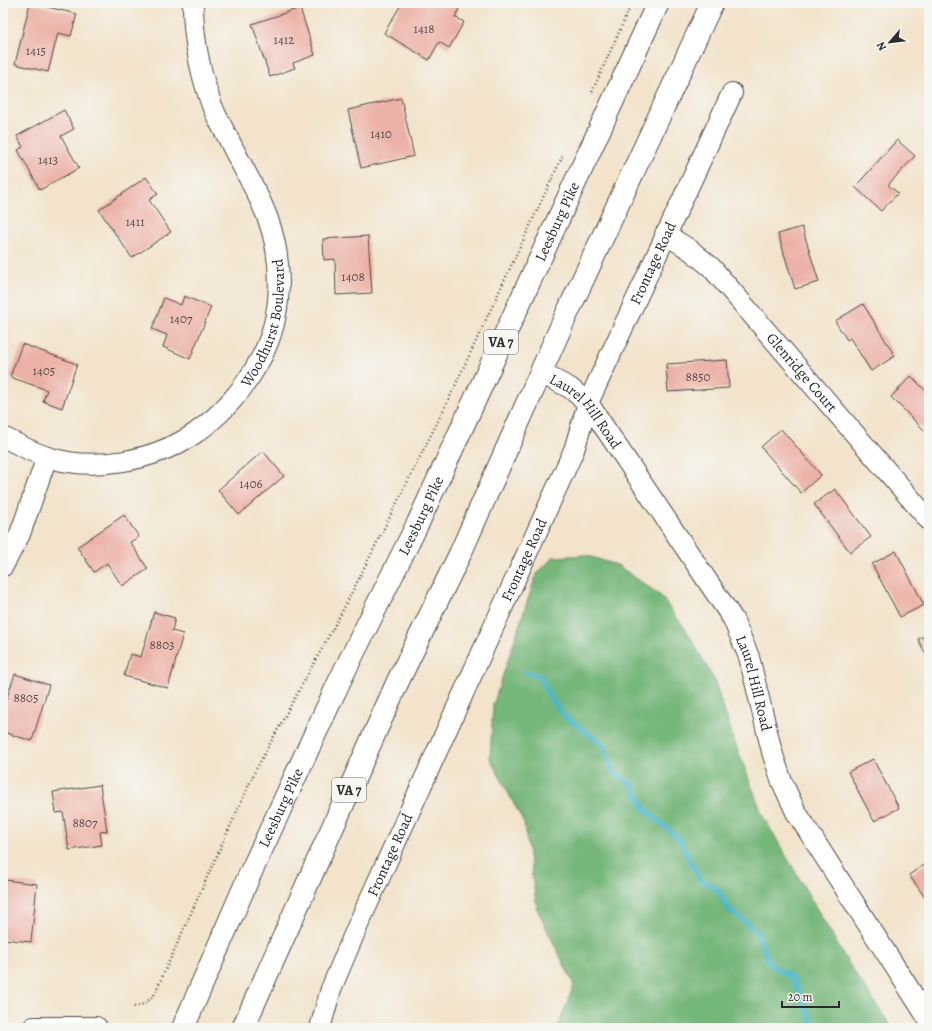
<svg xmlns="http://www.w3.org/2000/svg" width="932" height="1031" viewBox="0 0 932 1031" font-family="Alegreya,serif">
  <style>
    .forest { fill: #74b679; stroke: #507052 }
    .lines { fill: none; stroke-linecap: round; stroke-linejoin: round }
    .stream { stroke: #4cb7c8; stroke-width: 5.5 }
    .building { fill: #ecb1a6 }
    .street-casing { stroke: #494743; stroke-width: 22 }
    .secondary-casing { stroke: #494743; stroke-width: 24 }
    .highway-casing { stroke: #494743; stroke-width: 24 }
    .path { stroke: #494743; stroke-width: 2.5; stroke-dasharray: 1 3; stroke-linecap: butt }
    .street { stroke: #fff; stroke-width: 20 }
    .secondary { stroke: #fff; stroke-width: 22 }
    .highway { stroke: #fff; stroke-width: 22 }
    .labels { text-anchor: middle; stroke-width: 4; stroke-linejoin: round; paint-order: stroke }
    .number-label { font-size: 13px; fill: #5b4c4a }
    .shield { fill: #f6f6f2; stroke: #686867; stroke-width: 1 }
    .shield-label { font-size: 14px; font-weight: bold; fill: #2b2b2b }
    .street-label { font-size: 15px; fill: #2b2b2b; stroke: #f6f6f2 }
  </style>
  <rect width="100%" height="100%" fill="#f6f6f2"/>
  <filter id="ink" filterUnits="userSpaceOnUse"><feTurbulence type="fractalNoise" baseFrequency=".025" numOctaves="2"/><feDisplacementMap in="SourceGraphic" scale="8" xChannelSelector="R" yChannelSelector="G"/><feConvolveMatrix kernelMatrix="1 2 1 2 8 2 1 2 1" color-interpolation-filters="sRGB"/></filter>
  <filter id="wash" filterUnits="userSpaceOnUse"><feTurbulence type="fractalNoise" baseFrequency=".012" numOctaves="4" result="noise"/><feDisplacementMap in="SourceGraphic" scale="16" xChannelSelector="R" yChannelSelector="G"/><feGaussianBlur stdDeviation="0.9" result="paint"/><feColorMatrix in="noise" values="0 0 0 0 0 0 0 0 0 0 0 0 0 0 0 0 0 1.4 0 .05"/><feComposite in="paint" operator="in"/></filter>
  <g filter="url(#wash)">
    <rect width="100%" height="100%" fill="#f2e3ca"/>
    <path class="forest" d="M 585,555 L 617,565 L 660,595 L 689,634 L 714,680 L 735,743 L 763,816 L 847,961 L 892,1028 L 557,1028 L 574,985 L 537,909 L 524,823 L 490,758 L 493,705 L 536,575 L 553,557 Z"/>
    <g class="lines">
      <path class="stream" d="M 526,672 L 541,677 L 548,694 L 563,715 L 603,745 L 613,772 L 632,785 L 644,808 L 679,839 L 700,880 L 717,889 L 728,908 L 756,931 L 769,963 L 792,978 L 815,1028"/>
    </g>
    <g id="blocks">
      <path class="building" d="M 30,3 L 77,14 L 71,36 L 58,33 L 48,72 L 15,64 Z
        M 402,3 L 449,3 L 459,9 L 455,17 L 464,22 L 449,48 L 439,42 L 429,60 L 384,33 Z
        M 300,8 L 315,55 L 293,63 L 295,68 L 270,77 L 252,24 Z
        M 401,98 L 414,156 L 361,168 L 348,110 Z
        M 64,110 L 74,129 L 61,136 L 79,168 L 40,190 L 18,150 L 23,147 L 17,136 Z
        M 897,140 L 915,156 L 888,185 L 898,193 L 881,211 L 855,187 Z
        M 146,177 L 158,194 L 149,200 L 171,232 L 132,258 L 99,210 Z
        M 802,227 L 819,282 L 795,289 L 778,234 Z
        M 368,236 L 372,293 L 336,295 L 335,259 L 324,260 L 323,239 Z
        M 184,296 L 211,307 L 190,359 L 163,347 L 167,335 L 152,329 L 164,298 L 181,305 Z
        M 863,304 L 895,356 L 871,371 L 850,338 L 847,340 L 835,321 Z
        M 22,344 L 77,364 L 62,408 L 43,401 L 47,390 L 10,377 Z
        M 727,360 L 729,388 L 668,392 L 666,364 Z
        M 911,376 L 929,394 L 929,435 L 891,397 Z
        M 781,429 L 821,475 L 801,493 L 761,447 Z
        M 263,451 L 284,476 L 239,515 L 218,490 Z
        M 835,489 L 871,537 L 850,552 L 814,504 Z
        M 124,515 L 139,537 L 130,542 L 148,569 L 122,586 L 107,563 L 94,572 L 77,547 Z
        M 896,551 L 924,605 L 900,617 L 872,564 Z
        M 154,612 L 175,618 L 172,631 L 183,634 L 168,688 L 124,676 L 130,654 L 141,657 Z
        M 929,634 L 929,661 L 918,639 Z
        M 15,674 L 49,685 L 32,741 L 3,732 L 3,709 Z
        M 873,759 L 899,808 L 874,821 L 848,772 Z
        M 100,785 L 107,831 L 100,832 L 102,845 L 69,850 L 63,812 L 56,813 L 53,792 Z
        M 929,861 L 929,903 L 909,875 Z
        M 5,880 L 37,884 L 31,942 L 3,939 L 3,901 Z"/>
    </g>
  </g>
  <g filter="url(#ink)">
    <use href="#blocks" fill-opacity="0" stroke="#494743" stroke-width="1"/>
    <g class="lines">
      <g class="street-casing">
        <g id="street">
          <path id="s1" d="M 665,234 L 689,249 L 711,267 L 929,520"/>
          <path id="s2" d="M 541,373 L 570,388 L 588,403 L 733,619 L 749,657 L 772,752 L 782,782 L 796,812 L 929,1020"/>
          <path id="s3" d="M 3,437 C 17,444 32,452 47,457 C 94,472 153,461 194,434 C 223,414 244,390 261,358 C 283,316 284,264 268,219 C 259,194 244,170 232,146 C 225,131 215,116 210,100 C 199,68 193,36 193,3"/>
          <path d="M 3,566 L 20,534 L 47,457"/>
          <path id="s4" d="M 320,1028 L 331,989 L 358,925 L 574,450 L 588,403 L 732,93"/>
        </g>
      </g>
      <g class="secondary-casing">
        <path id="secondary" d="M 34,1028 L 96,1028"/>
      </g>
      <g class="highway-casing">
        <g id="highway">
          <path id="s5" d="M 183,1028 L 250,874 L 341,678 L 418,523 L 658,3"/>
          <path d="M 243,1028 L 398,681 L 460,554 L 564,320 L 712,3"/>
        </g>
      </g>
      <path class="path" d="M 592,92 L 632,3
        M 134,1007 L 146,1003 L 154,995 L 256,769 L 343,610 L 447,403 L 563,155"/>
      <use href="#street" class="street"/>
      <use href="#secondary" class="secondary"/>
      <use href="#highway" class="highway"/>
    </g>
  </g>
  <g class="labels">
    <g class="number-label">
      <text x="424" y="33">1418</text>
      <text x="284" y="44">1412</text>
      <text x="36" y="55">1415</text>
      <text x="381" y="138">1410</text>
      <text x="48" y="164">1413</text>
      <text x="135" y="226">1411</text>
      <text x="353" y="281">1408</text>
      <text x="181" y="323">1407</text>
      <text x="44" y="375">1405</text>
      <text x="698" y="381">8850</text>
      <text x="251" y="488">1406</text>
      <text x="162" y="649">8803</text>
      <text x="26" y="702">8805</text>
      <text x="85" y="827">8807</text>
    </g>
    <g class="shield">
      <rect x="484" y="330" width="34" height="24" rx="3"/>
      <rect x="332" y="778" width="34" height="24" rx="3"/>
    </g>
    <g class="shield-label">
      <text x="501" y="347">VA 7</text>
      <text x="349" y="795">VA 7</text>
    </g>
    <g class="street-label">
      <text dy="5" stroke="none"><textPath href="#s5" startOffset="889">Leesburg Pike</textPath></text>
      <text dy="5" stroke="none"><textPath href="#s4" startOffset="835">Frontage Road</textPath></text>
      <text dy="5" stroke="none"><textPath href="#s3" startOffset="339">Woodhurst Boulevard</textPath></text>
      <text dy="5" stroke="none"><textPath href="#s1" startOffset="196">Glenridge Court</textPath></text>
      <text dy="5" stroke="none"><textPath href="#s2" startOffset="60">Laurel Hill Road</textPath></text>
      <text dy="5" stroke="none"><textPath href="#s5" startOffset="565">Leesburg Pike</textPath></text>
      <text dy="5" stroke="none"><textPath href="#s4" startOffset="511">Frontage Road</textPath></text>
      <text dy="5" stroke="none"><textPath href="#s2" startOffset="384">Laurel Hill Road</textPath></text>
      <text dy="5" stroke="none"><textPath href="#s5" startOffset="241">Leesburg Pike</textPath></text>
      <text dy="5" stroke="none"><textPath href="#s4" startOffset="187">Frontage Road</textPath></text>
    </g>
  </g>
  <rect width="932" height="1031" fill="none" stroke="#f6f6f2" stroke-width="16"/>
  <g transform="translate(890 42) rotate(242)" stroke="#f6f6f2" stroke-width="3" paint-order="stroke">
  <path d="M0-3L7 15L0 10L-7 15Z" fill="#2b2b2b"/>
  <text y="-6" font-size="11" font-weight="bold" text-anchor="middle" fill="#2b2b2b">N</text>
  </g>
  <path d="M782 1001v6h57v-6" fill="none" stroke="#2b2b2b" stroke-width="2"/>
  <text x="788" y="1001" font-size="12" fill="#2b2b2b" stroke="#f6f6f2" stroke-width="3" paint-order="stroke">20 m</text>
</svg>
